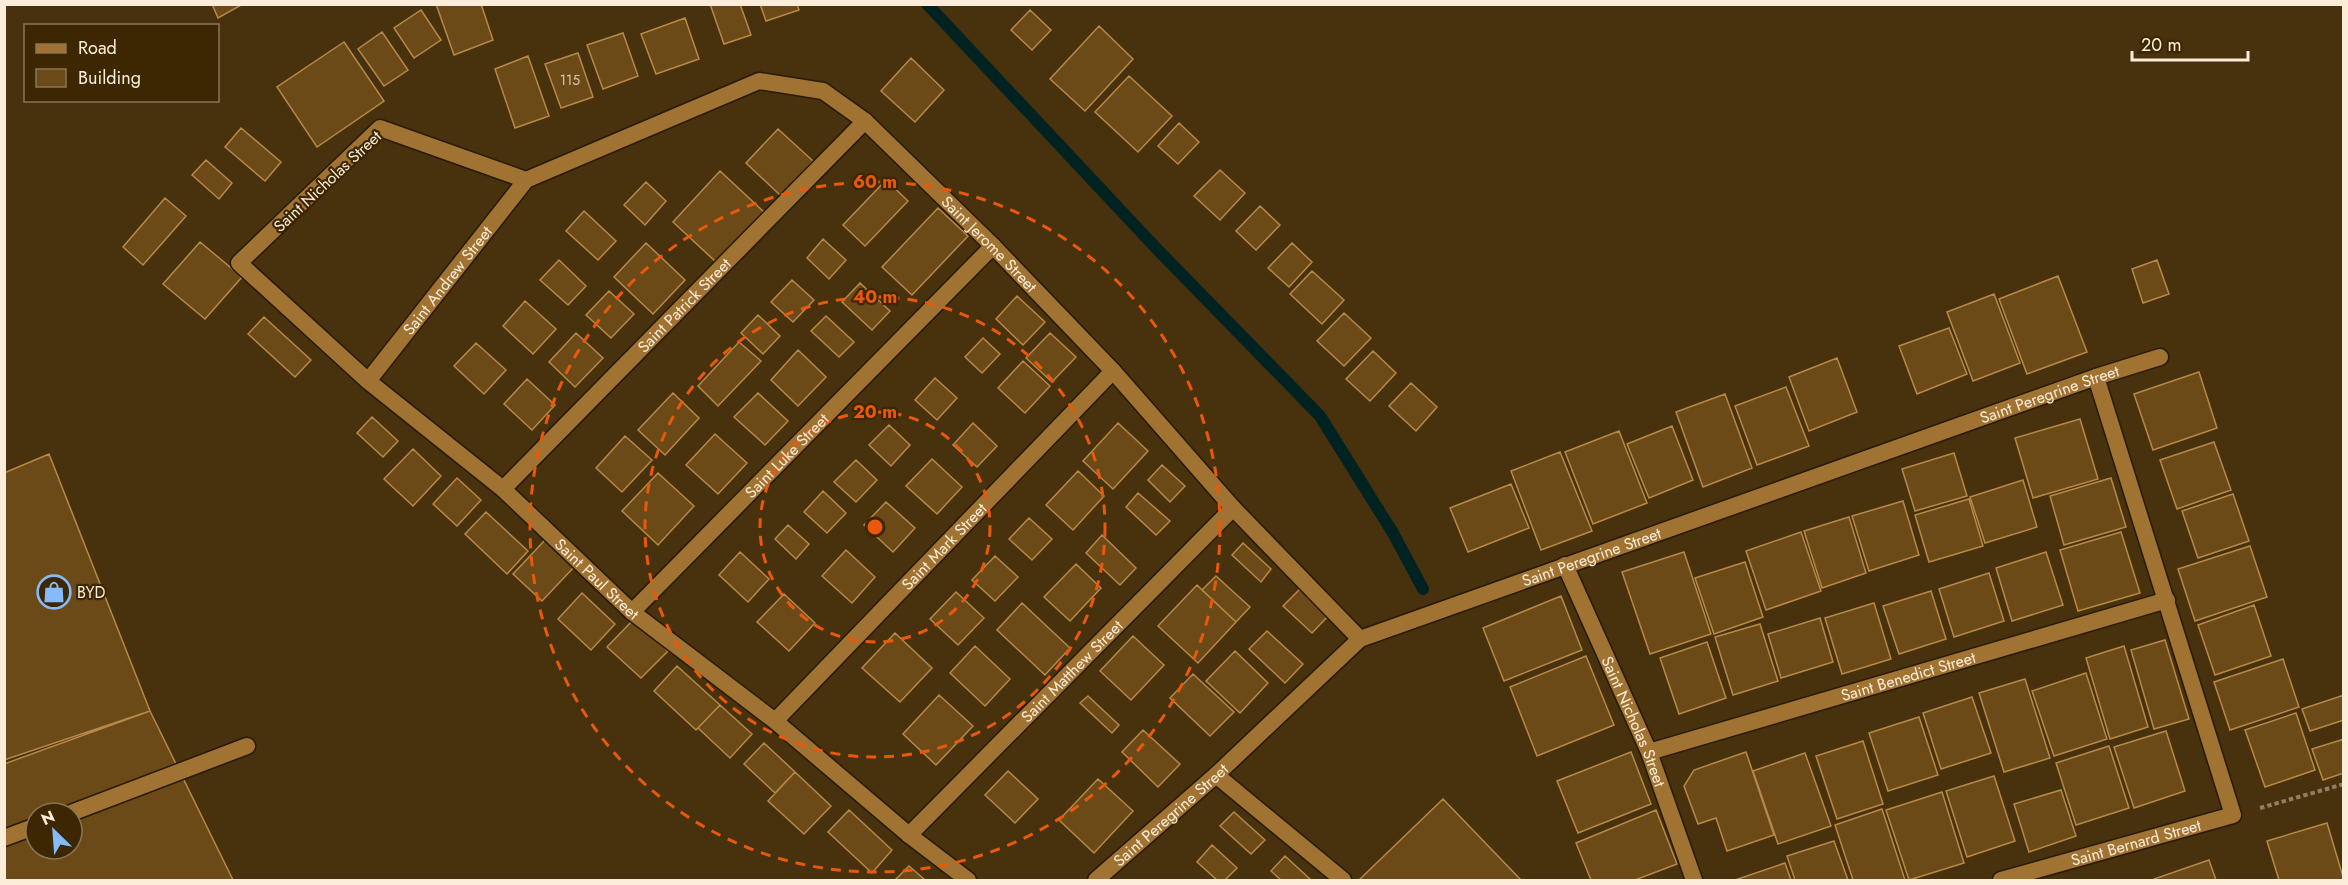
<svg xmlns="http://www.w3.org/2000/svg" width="2348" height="885" viewBox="0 0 2348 885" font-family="Jost,sans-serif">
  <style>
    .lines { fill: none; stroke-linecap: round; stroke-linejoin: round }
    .stream { stroke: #002322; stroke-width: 12 }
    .building { fill: #6b4a17; stroke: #b78949; stroke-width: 1.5; fill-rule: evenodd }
    .service-casing { stroke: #281a06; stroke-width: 19 }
    .minor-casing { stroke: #281a06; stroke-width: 19 }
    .path { stroke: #917e61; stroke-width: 4; stroke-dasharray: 4.5 3; stroke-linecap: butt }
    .service { stroke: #a07332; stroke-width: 16 }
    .minor { stroke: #a07332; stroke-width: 16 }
    .ring { fill: none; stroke: #e8590c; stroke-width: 3; stroke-dasharray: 10 8 }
    .labels { text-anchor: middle; stroke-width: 4.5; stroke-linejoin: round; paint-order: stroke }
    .number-label { font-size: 14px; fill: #d8c4a9 }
    .street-label { font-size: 16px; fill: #fcedda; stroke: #3d2702 }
    .poi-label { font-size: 16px; fill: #fcedda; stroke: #3d2702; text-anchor: start }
    .centre { fill: #e8590c; stroke: #3d2702; stroke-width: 3 }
    .ring-label { font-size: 18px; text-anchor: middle; font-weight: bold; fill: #e8590c; stroke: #3d2702; stroke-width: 4.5; stroke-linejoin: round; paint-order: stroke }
  </style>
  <rect width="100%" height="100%" fill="#48310d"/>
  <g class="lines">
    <path class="stream" d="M 927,4 L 1156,248 L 1320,416 L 1393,533 L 1423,589"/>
  </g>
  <path class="building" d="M 212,4 L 243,4 L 218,18 Z
    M 436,4 L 481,4 L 493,40 L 454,55 Z
    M 710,4 L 740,4 L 751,35 L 724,44 Z
    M 760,4 L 797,4 L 799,10 L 766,21 Z
    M 421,10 L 441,40 L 414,58 L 394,28 Z
    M 1030,10 L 1051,30 L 1032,50 L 1011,30 Z
    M 685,18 L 699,59 L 656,74 L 641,34 Z
    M 1099,26 L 1133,59 L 1085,111 L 1050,79 Z
    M 382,32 L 408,70 L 384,86 L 358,49 Z
    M 623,33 L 638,76 L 603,89 L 587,45 Z
    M 344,42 L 384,101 L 317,147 L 277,87 Z
    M 578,53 L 593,97 L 561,108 L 545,64 Z
    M 528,56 L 549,116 L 515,128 L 495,69 Z
    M 911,58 L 944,90 L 915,122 L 881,91 Z
    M 1129,76 L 1172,116 L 1138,152 L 1095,112 Z
    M 1179,123 L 1199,142 L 1178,164 L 1158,146 Z
    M 241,128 L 281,162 L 265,181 L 225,147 Z
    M 778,129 L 813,161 L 781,196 L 746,163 Z
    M 206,160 L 232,183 L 219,199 L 192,175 Z
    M 1220,170 L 1245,193 L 1220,220 L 1194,196 Z
    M 720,171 L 764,212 L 716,262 L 673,222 Z
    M 886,180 L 908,201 L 865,246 L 843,225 Z
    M 646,182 L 666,201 L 645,225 L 624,205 Z
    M 165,198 L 186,216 L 143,265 L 123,247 Z
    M 1260,206 L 1280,225 L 1256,250 L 1236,231 Z
    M 938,208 L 968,236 L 912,295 L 882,267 Z
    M 584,211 L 616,241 L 598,260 L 566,231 Z
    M 823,239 L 846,260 L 829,279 L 807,258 Z
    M 200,242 L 242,277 L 205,319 L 163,284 Z
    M 646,243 L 685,280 L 653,314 L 614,277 Z
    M 1292,243 L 1312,262 L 1289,287 L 1268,268 Z
    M 559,260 L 586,286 L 568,305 L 540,280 Z
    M 2157,260 L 2169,294 L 2143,303 L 2132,269 Z
    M 1312,271 L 1344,300 L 1322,324 L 1290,294 Z
    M 2058,276 L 2087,352 L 2027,374 L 1999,299 Z
    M 792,280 L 814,300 L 793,322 L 771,302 Z
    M 860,283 L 890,311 L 872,330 L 842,302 Z
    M 609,291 L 634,314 L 611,338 L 586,315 Z
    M 1994,294 L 2020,363 L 1973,381 L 1947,312 Z
    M 1017,296 L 1045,322 L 1023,345 L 996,319 Z
    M 525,301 L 556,329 L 533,354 L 503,326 Z
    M 1344,313 L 1371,338 L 1344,366 L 1317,341 Z
    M 758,315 L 780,336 L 763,354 L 741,333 Z
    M 826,316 L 854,342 L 839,357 L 811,331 Z
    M 264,317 L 311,360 L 295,377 L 248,334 Z
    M 1949,328 L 1967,374 L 1917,394 L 1899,346 Z
    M 576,333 L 603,358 L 575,387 L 549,362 Z
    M 1050,333 L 1076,357 L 1052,382 L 1026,358 Z
    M 983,338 L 1000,354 L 982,373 L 965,357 Z
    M 739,342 L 761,361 L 718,406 L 698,386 Z
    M 476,343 L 506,370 L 484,394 L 454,366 Z
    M 798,350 L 826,377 L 798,406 L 771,380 Z
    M 1373,351 L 1396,373 L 1370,401 L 1346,379 Z
    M 1837,358 L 1857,412 L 1809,431 L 1789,377 Z
    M 1023,361 L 1050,386 L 1025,413 L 998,388 Z
    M 2199,372 L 2217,428 L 2153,450 L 2134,394 Z
    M 935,378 L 957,398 L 937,420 L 915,400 Z
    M 527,379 L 555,405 L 532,430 L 504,404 Z
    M 1411,383 L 1437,407 L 1416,431 L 1389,406 Z
    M 1786,387 L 1809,446 L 1757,465 L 1735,406 Z
    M 673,393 L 699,418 L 665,455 L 638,430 Z
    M 758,393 L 788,421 L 765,445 L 734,417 Z
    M 1725,394 L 1752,468 L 1703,487 L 1676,412 Z
    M 372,417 L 398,441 L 383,457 L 357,433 Z
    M 2080,419 L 2098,479 L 2033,498 L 2015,438 Z
    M 973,423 L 997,446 L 977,467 L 953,445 Z
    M 1118,423 L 1148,451 L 1113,489 L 1083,461 Z
    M 889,425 L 910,445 L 891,466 L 869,445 Z
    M 1672,426 L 1693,480 L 1649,498 L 1627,444 Z
    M 1619,431 L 1647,503 L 1593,524 L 1565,452 Z
    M 715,434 L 747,463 L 718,494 L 686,465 Z
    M 625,436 L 652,460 L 622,492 L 596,468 Z
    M 2214,442 L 2231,490 L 2177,509 L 2160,460 Z
    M 413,449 L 441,476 L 413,506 L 384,479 Z
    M 1560,452 L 1592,531 L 1541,550 L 1511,471 Z
    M 1954,453 L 1967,496 L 1915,511 L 1902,469 Z
    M 49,454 L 150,711 L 4,760 L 4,473 Z
    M 932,459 L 962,487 L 937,514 L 906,486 Z
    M 856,460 L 877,480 L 856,502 L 834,482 Z
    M 1162,465 L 1185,486 L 1170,502 L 1148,480 Z
    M 1078,471 L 1104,496 L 1073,530 L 1046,505 Z
    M 658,473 L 694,506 L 658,545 L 622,511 Z
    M 457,478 L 481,500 L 457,526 L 433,504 Z
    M 2111,478 L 2126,527 L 2064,545 L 2050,496 Z
    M 2023,480 L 2037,527 L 1985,543 L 1970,497 Z
    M 1511,484 L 1529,528 L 1468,552 L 1450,508 Z
    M 823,491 L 846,513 L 827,533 L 804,512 Z
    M 1138,493 L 1170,521 L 1156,535 L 1126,507 Z
    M 2233,494 L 2249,541 L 2198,558 L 2182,511 Z
    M 1969,499 L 1983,546 L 1929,562 L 1915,515 Z
    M 1903,501 L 1919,555 L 1869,571 L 1852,516 Z
    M 886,502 L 915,528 L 893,552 L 864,525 Z
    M 486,512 L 528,551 L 507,574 L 465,534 Z
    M 1849,517 L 1866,573 L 1822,588 L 1804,531 Z
    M 1029,518 L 1052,539 L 1032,560 L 1009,539 Z
    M 788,525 L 809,544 L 796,559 L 775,539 Z
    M 1801,532 L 1821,591 L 1766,610 L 1746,551 Z
    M 2121,532 L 2140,593 L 2078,611 L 2060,550 Z
    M 1102,535 L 1136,568 L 1120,585 L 1086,553 Z
    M 546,539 L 575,566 L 542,601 L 513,574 Z
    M 1243,543 L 1271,569 L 1261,582 L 1232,555 Z
    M 2250,546 L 2267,597 L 2195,621 L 2178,569 Z
    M 846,550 L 875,577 L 852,603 L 822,576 Z
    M 740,552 L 769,579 L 748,602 L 719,575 Z
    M 1684,552 L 1711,634 L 1650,654 L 1622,572 Z
    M 2046,552 L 2063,605 L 2012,621 L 1996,568 Z
    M 995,556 L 1018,577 L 995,601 L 972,580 Z
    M 1745,562 L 1763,617 L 1714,634 L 1695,578 Z
    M 1076,564 L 1101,588 L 1070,621 L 1044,597 Z
    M 1989,573 L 2004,621 L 1954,637 L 1939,589 Z
    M 1216,576 L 1250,607 L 1236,622 L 1202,590 Z
    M 1197,585 L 1236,622 L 1198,663 L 1158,626 Z
    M 1302,587 L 1330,614 L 1312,633 L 1283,606 Z
    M 1931,591 L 1946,639 L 1899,654 L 1883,606 Z
    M 956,592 L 984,618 L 958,645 L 930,619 Z
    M 582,593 L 615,624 L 591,650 L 558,619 Z
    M 784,594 L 815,623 L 789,651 L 757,622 Z
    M 1561,596 L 1582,650 L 1504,681 L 1483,628 Z
    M 1022,603 L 1070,648 L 1045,675 L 997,630 Z
    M 1874,603 L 1891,659 L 1842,674 L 1825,618 Z
    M 2254,605 L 2271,656 L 2215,675 L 2198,625 Z
    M 1820,618 L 1833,662 L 1781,678 L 1768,634 Z
    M 634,619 L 668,651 L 641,678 L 607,647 Z
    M 1760,624 L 1778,681 L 1733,695 L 1715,637 Z
    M 1267,631 L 1303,664 L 1285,683 L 1249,649 Z
    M 895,633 L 932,668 L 900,702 L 862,668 Z
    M 1133,636 L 1164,665 L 1131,700 L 1100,671 Z
    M 2165,640 L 2189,719 L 2154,729 L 2131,650 Z
    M 1707,642 L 1726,698 L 1679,714 L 1660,658 Z
    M 975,646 L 1010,679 L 985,706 L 950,673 Z
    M 2124,646 L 2148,727 L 2110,739 L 2086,658 Z
    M 1235,651 L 1268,683 L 1240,713 L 1206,681 Z
    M 1586,656 L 1614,725 L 1537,756 L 1510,687 Z
    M 2283,659 L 2299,707 L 2230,730 L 2214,682 Z
    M 677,666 L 720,705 L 696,730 L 654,691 Z
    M 2086,673 L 2107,739 L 2054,756 L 2032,691 Z
    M 1193,674 L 1234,712 L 1210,736 L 1170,698 Z
    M 2025,679 L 2050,758 L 2004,772 L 1979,693 Z
    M 939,695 L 973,726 L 936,765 L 903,734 Z
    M 2344,695 L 2344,720 L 2310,731 L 2302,709 Z
    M 1088,696 L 1119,725 L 1112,733 L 1080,703 Z
    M 1972,697 L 1991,753 L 1941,769 L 1923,713 Z
    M 720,705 L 752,734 L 730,758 L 698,728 Z
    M 150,711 L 233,880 L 4,880 L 4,764 ZM 36,813 L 72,813 L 72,849 L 36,849 Z
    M 2296,713 L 2315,770 L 2265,787 L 2245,730 Z
    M 1919,717 L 1938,775 L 1888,791 L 1869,733 Z
    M 1143,730 L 1180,764 L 1158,787 L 1122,752 Z
    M 2166,731 L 2185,791 L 2134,808 L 2114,747 Z
    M 2344,739 L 2344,773 L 2323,780 L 2312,749 Z
    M 1863,741 L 1883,804 L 1837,819 L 1816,756 Z
    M 764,743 L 795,772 L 775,793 L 744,764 Z
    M 2109,746 L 2129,808 L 2076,825 L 2056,763 Z
    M 1631,752 L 1651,804 L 1578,833 L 1557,781 Z
    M 1746,752 L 1774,835 L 1727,851 L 1716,818 L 1698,824 L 1684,786 L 1694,770 Z
    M 1805,753 L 1831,826 L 1778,844 L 1753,771 Z
    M 1008,771 L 1038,799 L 1015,823 L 985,795 Z
    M 795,772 L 831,806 L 804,834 L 768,801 Z
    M 1994,776 L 2015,841 L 1967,857 L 1946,791 Z
    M 1098,779 L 1133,811 L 1094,853 L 1059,820 Z
    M 2061,790 L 2076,836 L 2029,852 L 2014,804 Z
    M 1942,792 L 1964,863 L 1909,880 L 1886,810 Z
    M 1443,799 L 1521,880 L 1362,880 L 1360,879 Z
    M 1882,809 L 1905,880 L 1853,880 L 1835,825 Z
    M 849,810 L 892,850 L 872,873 L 828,832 Z
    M 1656,810 L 1677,864 L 1635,880 L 1591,880 L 1576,843 Z
    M 1234,812 L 1265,840 L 1251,854 L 1220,826 Z
    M 2327,823 L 2344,880 L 2279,880 L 2267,841 Z
    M 1834,841 L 1848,880 L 1795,880 L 1787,856 Z
    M 1212,845 L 1237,868 L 1225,880 L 1217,880 L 1197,862 Z
    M 1285,856 L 1311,880 L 1281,880 L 1271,871 Z
    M 2209,860 L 2216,880 L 2155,880 L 2154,879 Z
    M 1785,863 L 1791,880 L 1735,880 Z
    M 909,866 L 925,880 L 895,880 Z"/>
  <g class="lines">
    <g class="service-casing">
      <path id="service" d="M 71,813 L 247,746
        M 4,838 L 36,826"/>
    </g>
    <g class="minor-casing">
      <g id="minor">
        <path id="s1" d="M 526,180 L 380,128 L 239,263 L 368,381 L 503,489 L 632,612 L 775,721 L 909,835 L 968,880"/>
        <path id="s2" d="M 368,381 L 526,180 L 759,81 L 823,91 L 865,121 L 993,246 L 1113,371 L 1233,508 L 1360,639"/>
        <path id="s3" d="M 503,489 L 865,121"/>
        <path id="s4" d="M 1565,565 L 1649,752 L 1694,880"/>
        <path id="s5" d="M 632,612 L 993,246"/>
        <path id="s6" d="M 775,721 L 1113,371"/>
        <path id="s7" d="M 1649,752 L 2167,600"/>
        <path d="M 1216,775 L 1343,880"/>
        <path id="s8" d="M 909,835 L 1233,508"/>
        <path id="s9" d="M 1096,880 L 1216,775 L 1360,639 L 2096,377 L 2160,357"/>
        <path id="s10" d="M 2001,880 L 2233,815 L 2096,377"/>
      </g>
    </g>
    <path class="path" d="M 2260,808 L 2344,784"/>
    <use href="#service" class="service"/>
    <use href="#minor" class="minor"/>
  </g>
  <g class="ring">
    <circle cx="875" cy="527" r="115"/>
    <circle cx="875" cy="527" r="230"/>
    <circle cx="875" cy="527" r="345"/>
  </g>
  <defs>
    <g id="shop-ring" transform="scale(1.725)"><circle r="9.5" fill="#3d2702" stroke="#86bbfb" stroke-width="1.5"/><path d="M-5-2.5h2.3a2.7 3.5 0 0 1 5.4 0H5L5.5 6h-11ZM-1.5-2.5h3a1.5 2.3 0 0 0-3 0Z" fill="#86bbfb"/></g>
  </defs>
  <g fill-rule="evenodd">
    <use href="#shop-ring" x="54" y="592"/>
  </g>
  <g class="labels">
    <g class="number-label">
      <text x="570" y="85">115</text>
    </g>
    <g class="street-label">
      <text transform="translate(327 181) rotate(-43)" y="6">Saint Nicholas Street</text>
      <text dy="6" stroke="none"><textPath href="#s2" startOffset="800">Saint Jerome Street</textPath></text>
      <text dy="6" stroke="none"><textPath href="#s2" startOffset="128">Saint Andrew Street</textPath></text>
      <text dy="6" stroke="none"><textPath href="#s3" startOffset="258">Saint Patrick Street</textPath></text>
      <text dy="6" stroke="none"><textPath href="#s9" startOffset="1089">Saint Peregrine Street</textPath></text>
      <text dy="6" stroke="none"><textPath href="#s5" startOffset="220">Saint Luke Street</textPath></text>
      <text dy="6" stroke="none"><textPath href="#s6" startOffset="243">Saint Mark Street</textPath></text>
      <text dy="6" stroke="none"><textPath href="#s9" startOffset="603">Saint Peregrine Street</textPath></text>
      <text dy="6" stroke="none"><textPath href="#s1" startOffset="828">Saint Paul Street</textPath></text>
      <text dy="6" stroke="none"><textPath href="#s8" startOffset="231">Saint Matthew Street</textPath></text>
      <text dy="6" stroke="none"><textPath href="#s7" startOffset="270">Saint Benedict Street</textPath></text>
      <text dy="6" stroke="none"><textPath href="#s4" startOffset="171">Saint Nicholas Street</textPath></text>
      <text dy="6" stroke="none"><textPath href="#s9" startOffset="99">Saint Peregrine Street</textPath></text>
      <text dy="6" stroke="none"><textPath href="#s10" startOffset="140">Saint Bernard Street</textPath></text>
    </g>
    <g class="poi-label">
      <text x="77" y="598">BYD</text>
    </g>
  </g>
  <circle cx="875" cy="527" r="9" class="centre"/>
  <g class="ring-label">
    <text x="875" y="188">60 m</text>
    <text x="875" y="303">40 m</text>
    <text x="875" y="418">20 m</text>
  </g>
  <rect width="2348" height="885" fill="none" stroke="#fcedda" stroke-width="12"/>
  <rect x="24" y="24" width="195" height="78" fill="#3d2702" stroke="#897658" stroke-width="1.5"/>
  <rect x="36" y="44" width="30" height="9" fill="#a07332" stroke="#897658" stroke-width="1.5"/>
  <text x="78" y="54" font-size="18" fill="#fcedda">Road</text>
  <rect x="36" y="69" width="30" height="18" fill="#6b4a17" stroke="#897658" stroke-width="1.5"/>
  <text x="78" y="84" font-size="18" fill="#fcedda">Building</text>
  <g transform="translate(54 831) rotate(335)"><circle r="28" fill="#3d2702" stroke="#897658" stroke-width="1.5"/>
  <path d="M0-4.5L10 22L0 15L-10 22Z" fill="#86bbfb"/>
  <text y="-9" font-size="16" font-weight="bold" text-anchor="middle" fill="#fcedda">N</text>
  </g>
  <path d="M2132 51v9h116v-9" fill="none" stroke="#fcedda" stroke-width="3"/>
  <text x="2141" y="51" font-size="18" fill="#fcedda" stroke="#3d2702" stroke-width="4.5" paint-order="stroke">20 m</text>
</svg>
